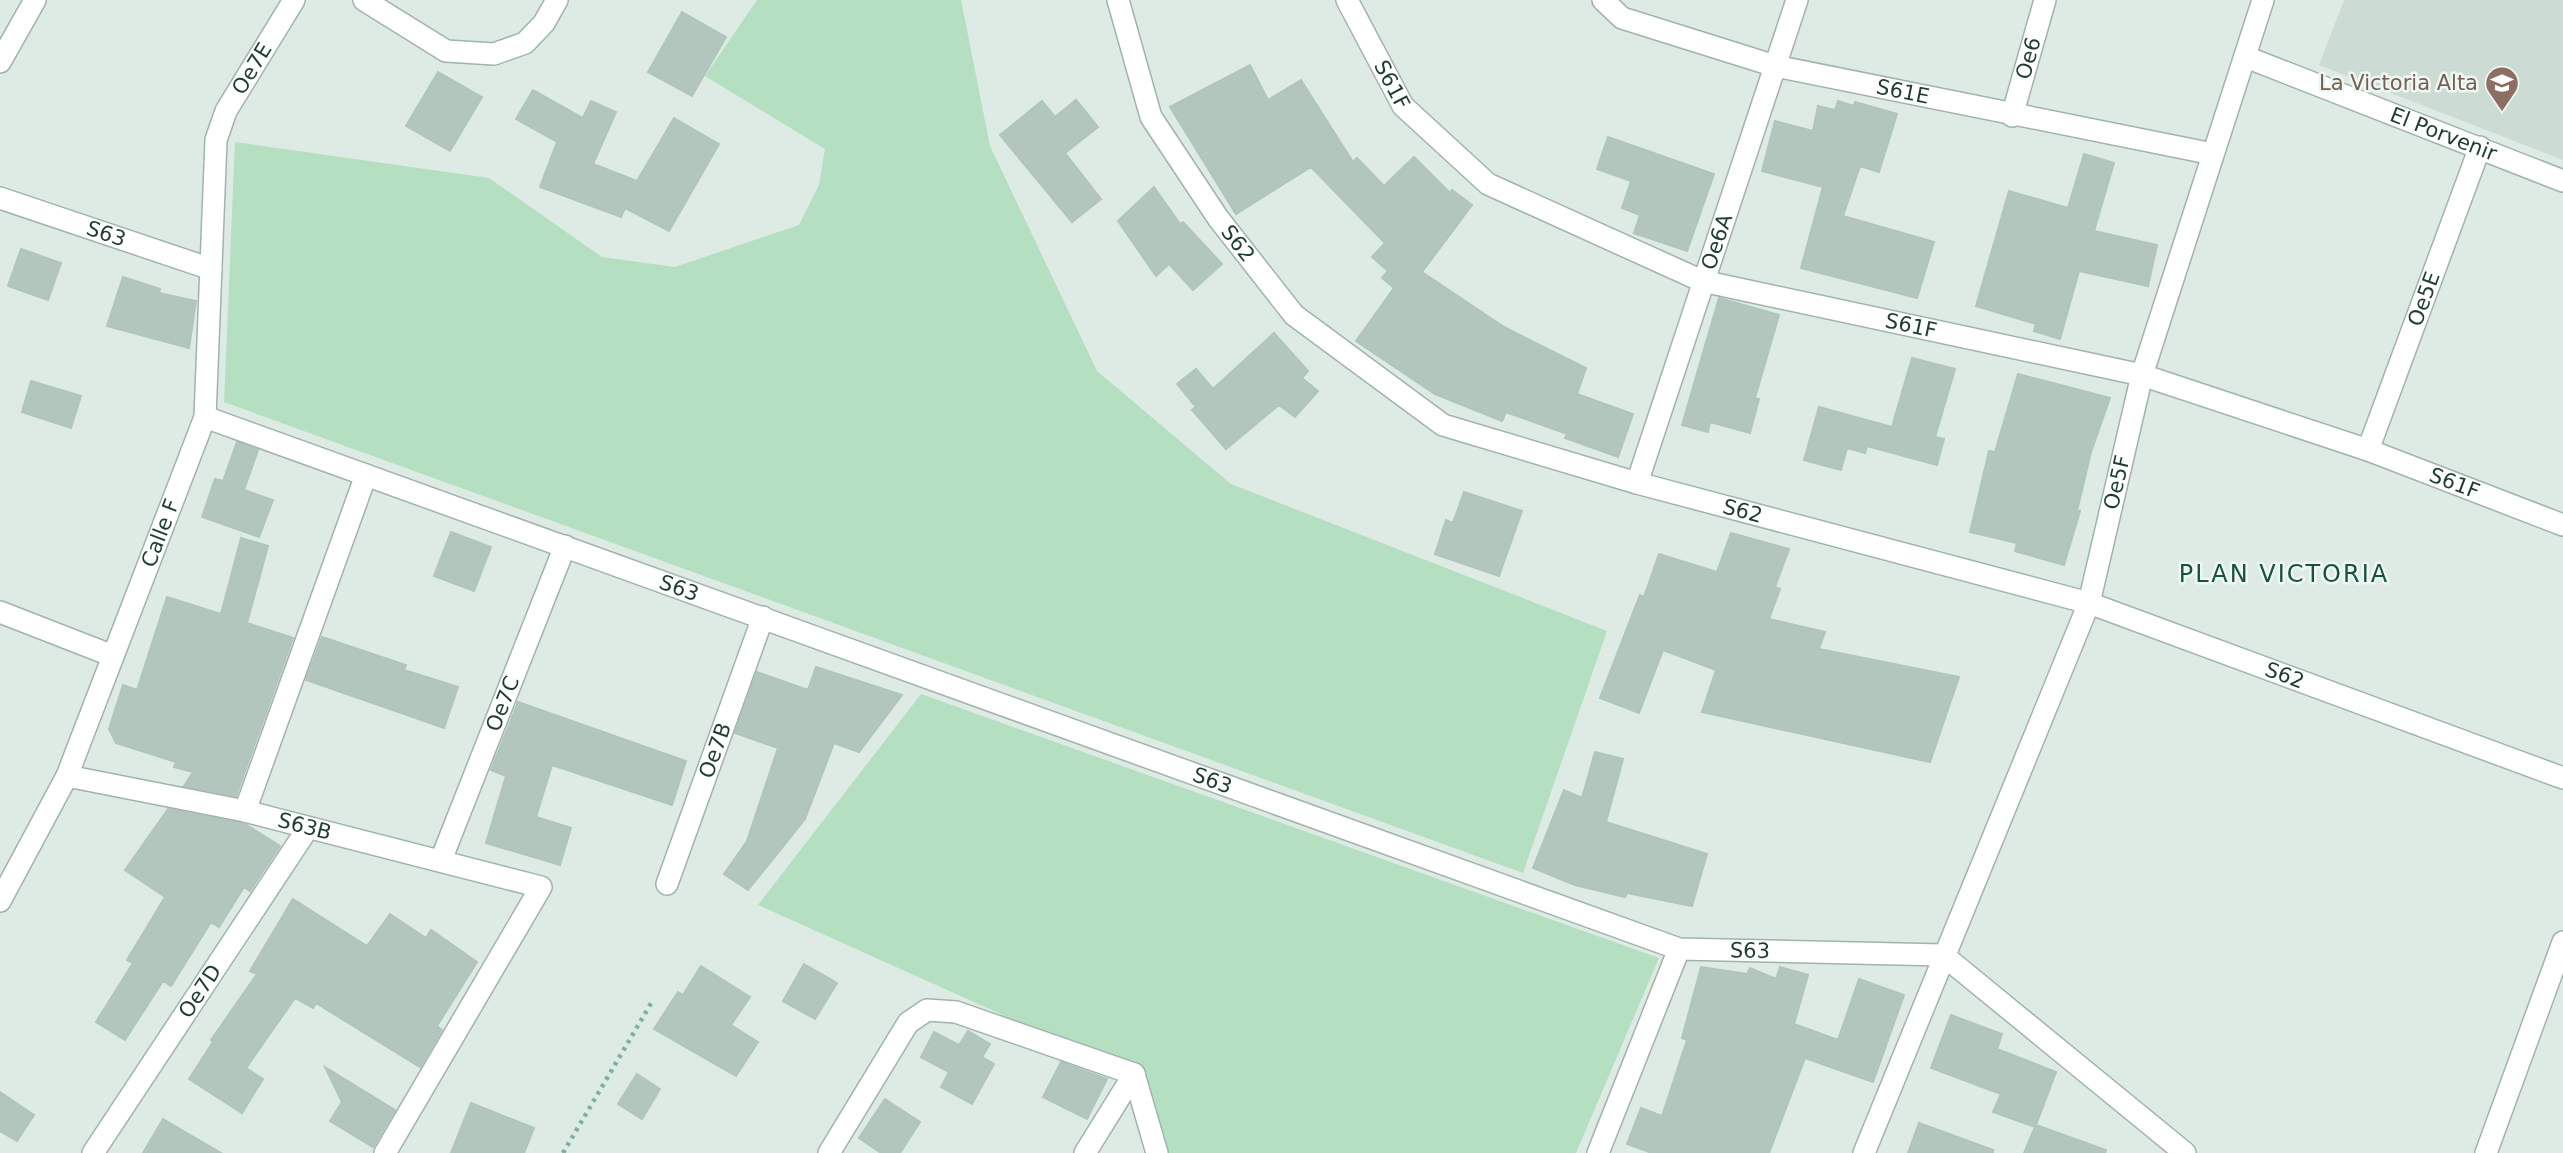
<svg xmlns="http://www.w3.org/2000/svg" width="2563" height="1153" viewBox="0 0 2563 1153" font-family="'DejaVu Sans',sans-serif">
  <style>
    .built { fill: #ccdbd4 }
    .green { fill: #b4dfc0 }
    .building { fill: #b3c6be; stroke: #b0c5bc; stroke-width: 2 }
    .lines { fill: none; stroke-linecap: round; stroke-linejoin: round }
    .street-casing { stroke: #a1b3ac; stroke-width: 24 }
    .path { stroke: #7bb2a1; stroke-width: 4.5; stroke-dasharray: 3.5 5; stroke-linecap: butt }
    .street { stroke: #fff; stroke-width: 21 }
    .labels { text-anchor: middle; stroke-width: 5; stroke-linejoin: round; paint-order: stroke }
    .street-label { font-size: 21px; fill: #1e3c34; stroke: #eef8f3 }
    .education-label { font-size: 21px; fill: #785e54; stroke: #eef8f3; text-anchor: end }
    .quarter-label { font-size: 24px; letter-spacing: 2px; fill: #185042; stroke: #eef8f3 }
  </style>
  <rect width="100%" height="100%" fill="#deebe5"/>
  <path class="built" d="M 2344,0 L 2563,0 L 2563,160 L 2319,65 Z"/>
  <path class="green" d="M 757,0 L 961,0 L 990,146 L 1097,371 L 1231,484 L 1607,631 L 1523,873 L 224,402 L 235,142 L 489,178 L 602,257 L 675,267 L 799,225 L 819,185 L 825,149 L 705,76 Z
    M 921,694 L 1659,958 L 1576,1153 L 1157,1153 L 1134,1074 L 758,905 Z"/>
  <path class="building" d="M 682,12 L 726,37 L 692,96 L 648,72 Z
    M 1250,65 L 1268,100 L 1301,80 L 1353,162 L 1357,158 L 1384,186 L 1414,157 L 1450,193 L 1452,190 L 1472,205 L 1422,272 L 1504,327 L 1586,368 L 1577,394 L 1633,414 L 1618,457 L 1565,438 L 1567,434 L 1506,412 L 1502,421 L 1435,394 L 1356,341 L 1394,288 L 1382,278 L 1388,271 L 1372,257 L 1385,243 L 1311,167 L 1236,214 L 1170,107 Z
    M 438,72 L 482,97 L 450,151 L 406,126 Z
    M 533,90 L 583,118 L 591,101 L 616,112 L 593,164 L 637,181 L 674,118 L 719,144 L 669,231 L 625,208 L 621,217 L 540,187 L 557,142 L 516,119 Z
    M 1076,100 L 1098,127 L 1065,153 L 1101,199 L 1072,222 L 1000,135 L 1042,101 L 1055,117 Z
    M 1838,101 L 1854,106 L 1855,102 L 1897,114 L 1879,172 L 1860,166 L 1843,216 L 1934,242 L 1917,298 L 1801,268 L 1823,187 L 1762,171 L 1775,121 L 1813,131 L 1818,106 L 1835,110 Z
    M 1608,137 L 1714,174 L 1687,251 L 1634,233 L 1640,215 L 1622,208 L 1631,181 L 1597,169 Z
    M 2084,154 L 2114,163 L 2094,231 L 2157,245 L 2148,286 L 2079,271 L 2060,339 L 2034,331 L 2036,324 L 1976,306 L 2009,191 L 2068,208 Z
    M 1154,187 L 1180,224 L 1183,222 L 1222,264 L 1193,290 L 1169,264 L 1156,276 L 1118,221 Z
    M 21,249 L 61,263 L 48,300 L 8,286 Z
    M 123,277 L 160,289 L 159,293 L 196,301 L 189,348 L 107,326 Z
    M 1719,298 L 1779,315 L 1755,398 L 1759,399 L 1750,433 L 1710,422 L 1708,432 L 1682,425 Z
    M 1274,333 L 1308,371 L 1302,378 L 1318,391 L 1295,417 L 1279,405 L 1226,449 L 1192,410 L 1196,407 L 1177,384 L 1196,369 L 1213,389 Z
    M 1912,358 L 1955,369 L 1935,437 L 1944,439 L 1937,465 L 1867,446 L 1865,453 L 1847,448 L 1841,470 L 1804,460 L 1819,407 L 1892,427 Z
    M 2018,374 L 2110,398 L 2091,452 L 2077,511 L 2080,511 L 2064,565 L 2015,551 L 2017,543 L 1970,532 L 1989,451 L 1995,452 Z
    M 31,381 L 81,396 L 71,428 L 22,412 Z
    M 237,442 L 258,450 L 244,490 L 273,500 L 259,537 L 202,517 L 215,479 L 223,481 Z
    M 1464,492 L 1522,511 L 1499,576 L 1435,554 L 1446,520 L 1453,523 Z
    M 451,532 L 491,547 L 474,591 L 434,576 Z
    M 1731,533 L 1789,549 L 1775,587 L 1780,589 L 1769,619 L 1825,632 L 1819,649 L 1959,677 L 1930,762 L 1702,712 L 1716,670 L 1663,650 L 1639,713 L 1600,698 L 1640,595 L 1644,597 L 1659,554 L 1717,572 Z
    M 241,538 L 268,546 L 247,623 L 293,638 L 236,796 L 184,786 L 193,772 L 174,767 L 176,762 L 116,743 L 109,729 L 123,685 L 137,690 L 167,597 L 221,614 Z
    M 322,637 L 406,665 L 404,670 L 458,687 L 444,728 L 306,680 Z
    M 816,667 L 902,695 L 859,752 L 834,743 L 805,819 L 748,890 L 724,874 L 747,841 L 778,748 L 735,733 L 757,672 L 808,690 Z
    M 518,702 L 686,761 L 672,805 L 552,765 L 536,817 L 571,828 L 560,865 L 486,843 L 506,776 L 491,770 Z
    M 1595,752 L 1623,759 L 1606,822 L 1707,854 L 1692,906 L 1627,893 L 1625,897 L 1575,885 L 1533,868 L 1564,790 L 1582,798 Z
    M 168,809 L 245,824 L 280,846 L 250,891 L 244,887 L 219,927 L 211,922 L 171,986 L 163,981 L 125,1040 L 96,1022 L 133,963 L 127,960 L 165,897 L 125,870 Z
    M 293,899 L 367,946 L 390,914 L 426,938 L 431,930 L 477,962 L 437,1026 L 442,1030 L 420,1067 L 316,1003 L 313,1008 L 295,998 L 246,1068 L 263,1079 L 242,1113 L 189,1079 L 213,1042 L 211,1040 L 257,974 L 250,971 Z
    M 804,964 L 837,983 L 815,1019 L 783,1001 Z
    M 701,966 L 750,997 L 731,1025 L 758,1042 L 736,1076 L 654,1029 L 678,992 L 683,995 Z
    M 1701,967 L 1747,974 L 1750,968 L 1776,979 L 1780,967 L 1808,975 L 1794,1024 L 1838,1040 L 1859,979 L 1904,995 L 1873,1082 L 1805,1058 L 1769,1153 L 1652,1153 L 1627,1144 L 1641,1108 L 1662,1116 L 1687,1040 L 1682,1038 Z
    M 1951,1015 L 2002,1034 L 1997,1049 L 2056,1072 L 2036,1125 L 2106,1150 L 2105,1153 L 2024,1153 L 2035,1127 L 1993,1112 L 2001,1094 L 1931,1068 Z
    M 968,1031 L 990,1044 L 982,1057 L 994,1064 L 972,1104 L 941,1087 L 949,1072 L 921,1057 L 934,1032 L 959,1045 Z
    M 1061,1062 L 1107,1079 L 1087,1119 L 1043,1097 Z
    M 325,1067 L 395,1110 L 373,1147 L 330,1121 L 342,1102 Z
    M 637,1074 L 660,1089 L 642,1119 L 618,1104 Z
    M 0,1092 L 34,1115 L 17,1141 L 0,1131 Z
    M 885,1099 L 920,1122 L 900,1153 L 881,1153 L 859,1138 Z
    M 471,1103 L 534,1128 L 524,1153 L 451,1153 Z
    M 163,1119 L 221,1153 L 143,1153 Z
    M 1919,1123 L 1993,1150 L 1993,1153 L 1908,1153 Z"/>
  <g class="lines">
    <g class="street-casing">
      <g id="street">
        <path d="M 364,0 L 446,51 L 494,54 L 525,43 L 544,23 L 557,0"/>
        <path id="s1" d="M 1118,0 L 1151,117 L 1218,218 L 1294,315 L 1443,425 L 1637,483 L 2089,603 L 2563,778"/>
        <path id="s2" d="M 1347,0 L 1403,106 L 1488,184 L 1702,281 L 2142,375 L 2368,450 L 2563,525"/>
        <path id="s3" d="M 1603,0 L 1622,18 L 1775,66 L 2213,154"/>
        <path id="s4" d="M 2246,57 L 2563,181"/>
        <path d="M 0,62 L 35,0"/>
        <path id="s5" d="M 2012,116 L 2045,0"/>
        <path id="s6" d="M 0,198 L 211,269"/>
        <path id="s7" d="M 205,417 L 1679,949 L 1943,955 L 2185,1153"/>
        <path id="s8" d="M 2368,450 L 2480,147"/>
        <path id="s9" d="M 1637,483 L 1797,0"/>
        <path d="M 0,612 L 113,656"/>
        <path id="s10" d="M 67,776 L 245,811 L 541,887 L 385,1153"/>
        <path d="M 245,811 L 366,475"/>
        <path id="s11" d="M 441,860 L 565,546"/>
        <path id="s12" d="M 667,884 L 763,617"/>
        <path id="s13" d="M 0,901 L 67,776 L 205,417 L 216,140 L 226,111 L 294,0"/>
        <path d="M 1134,1074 L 1157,1153"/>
        <path id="s14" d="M 93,1153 L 308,828"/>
        <path d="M 829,1153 L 908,1023 L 927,1010 L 956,1012 L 1134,1074"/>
        <path d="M 1085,1153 L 1134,1074"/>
        <path d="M 1598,1153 L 1679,949"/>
        <path id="s15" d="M 1864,1153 L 2089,603 L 2142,375 L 2263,0"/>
        <path d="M 2486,1153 L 2563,942"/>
      </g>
    </g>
    <path class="path" d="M 563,1153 L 653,1000"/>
    <use href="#street" class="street"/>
  </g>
  <defs>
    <g id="school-pin" transform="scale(1.75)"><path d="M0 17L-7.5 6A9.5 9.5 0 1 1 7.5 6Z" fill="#8d6e63" stroke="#eef8f3"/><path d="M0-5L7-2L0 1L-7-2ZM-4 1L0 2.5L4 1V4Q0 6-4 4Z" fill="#fff"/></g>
  </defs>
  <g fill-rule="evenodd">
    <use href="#school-pin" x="2502" y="83"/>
  </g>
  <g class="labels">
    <g class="street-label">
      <text dy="7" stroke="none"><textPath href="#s5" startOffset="60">Oe6</textPath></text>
      <text dy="7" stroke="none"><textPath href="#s13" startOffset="884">Oe7E</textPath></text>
      <text dy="7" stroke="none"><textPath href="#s2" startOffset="96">S61F</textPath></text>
      <text dy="7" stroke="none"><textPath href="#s3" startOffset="317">S61E</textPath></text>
      <text dy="7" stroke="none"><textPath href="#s4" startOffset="212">El Porvenir</textPath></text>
      <text dy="7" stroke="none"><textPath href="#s6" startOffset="112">S63</textPath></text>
      <text dy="7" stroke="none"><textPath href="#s9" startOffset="254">Oe6A</textPath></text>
      <text dy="7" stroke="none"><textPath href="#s1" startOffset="275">S62</textPath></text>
      <text dy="7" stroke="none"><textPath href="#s8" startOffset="161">Oe5E</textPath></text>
      <text dy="7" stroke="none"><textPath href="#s2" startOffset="684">S61F</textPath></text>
      <text dy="7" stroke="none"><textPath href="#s15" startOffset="718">Oe5F</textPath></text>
      <text dy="7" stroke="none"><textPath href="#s2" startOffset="1251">S61F</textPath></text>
      <text dy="7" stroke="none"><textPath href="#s1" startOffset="863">S62</textPath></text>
      <text dy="7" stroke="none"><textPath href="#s13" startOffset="402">Calle F</textPath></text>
      <text dy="7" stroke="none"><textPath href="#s7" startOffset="504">S63</textPath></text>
      <text dy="7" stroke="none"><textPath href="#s1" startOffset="1430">S62</textPath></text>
      <text dy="7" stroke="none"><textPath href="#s11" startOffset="168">Oe7C</textPath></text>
      <text dy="7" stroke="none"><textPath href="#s12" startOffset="142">Oe7B</textPath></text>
      <text dy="7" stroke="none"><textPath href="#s7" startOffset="1071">S63</textPath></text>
      <text dy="7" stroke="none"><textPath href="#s10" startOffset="243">S63B</textPath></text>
      <text dy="7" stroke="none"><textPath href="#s7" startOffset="1638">S63</textPath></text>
      <text dy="7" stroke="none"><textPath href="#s14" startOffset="194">Oe7D</textPath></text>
    </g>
    <g class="education-label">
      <text x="2478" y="90">La Victoria Alta</text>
    </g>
    <g class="quarter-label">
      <text x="2284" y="582">PLAN VICTORIA</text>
    </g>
  </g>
</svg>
